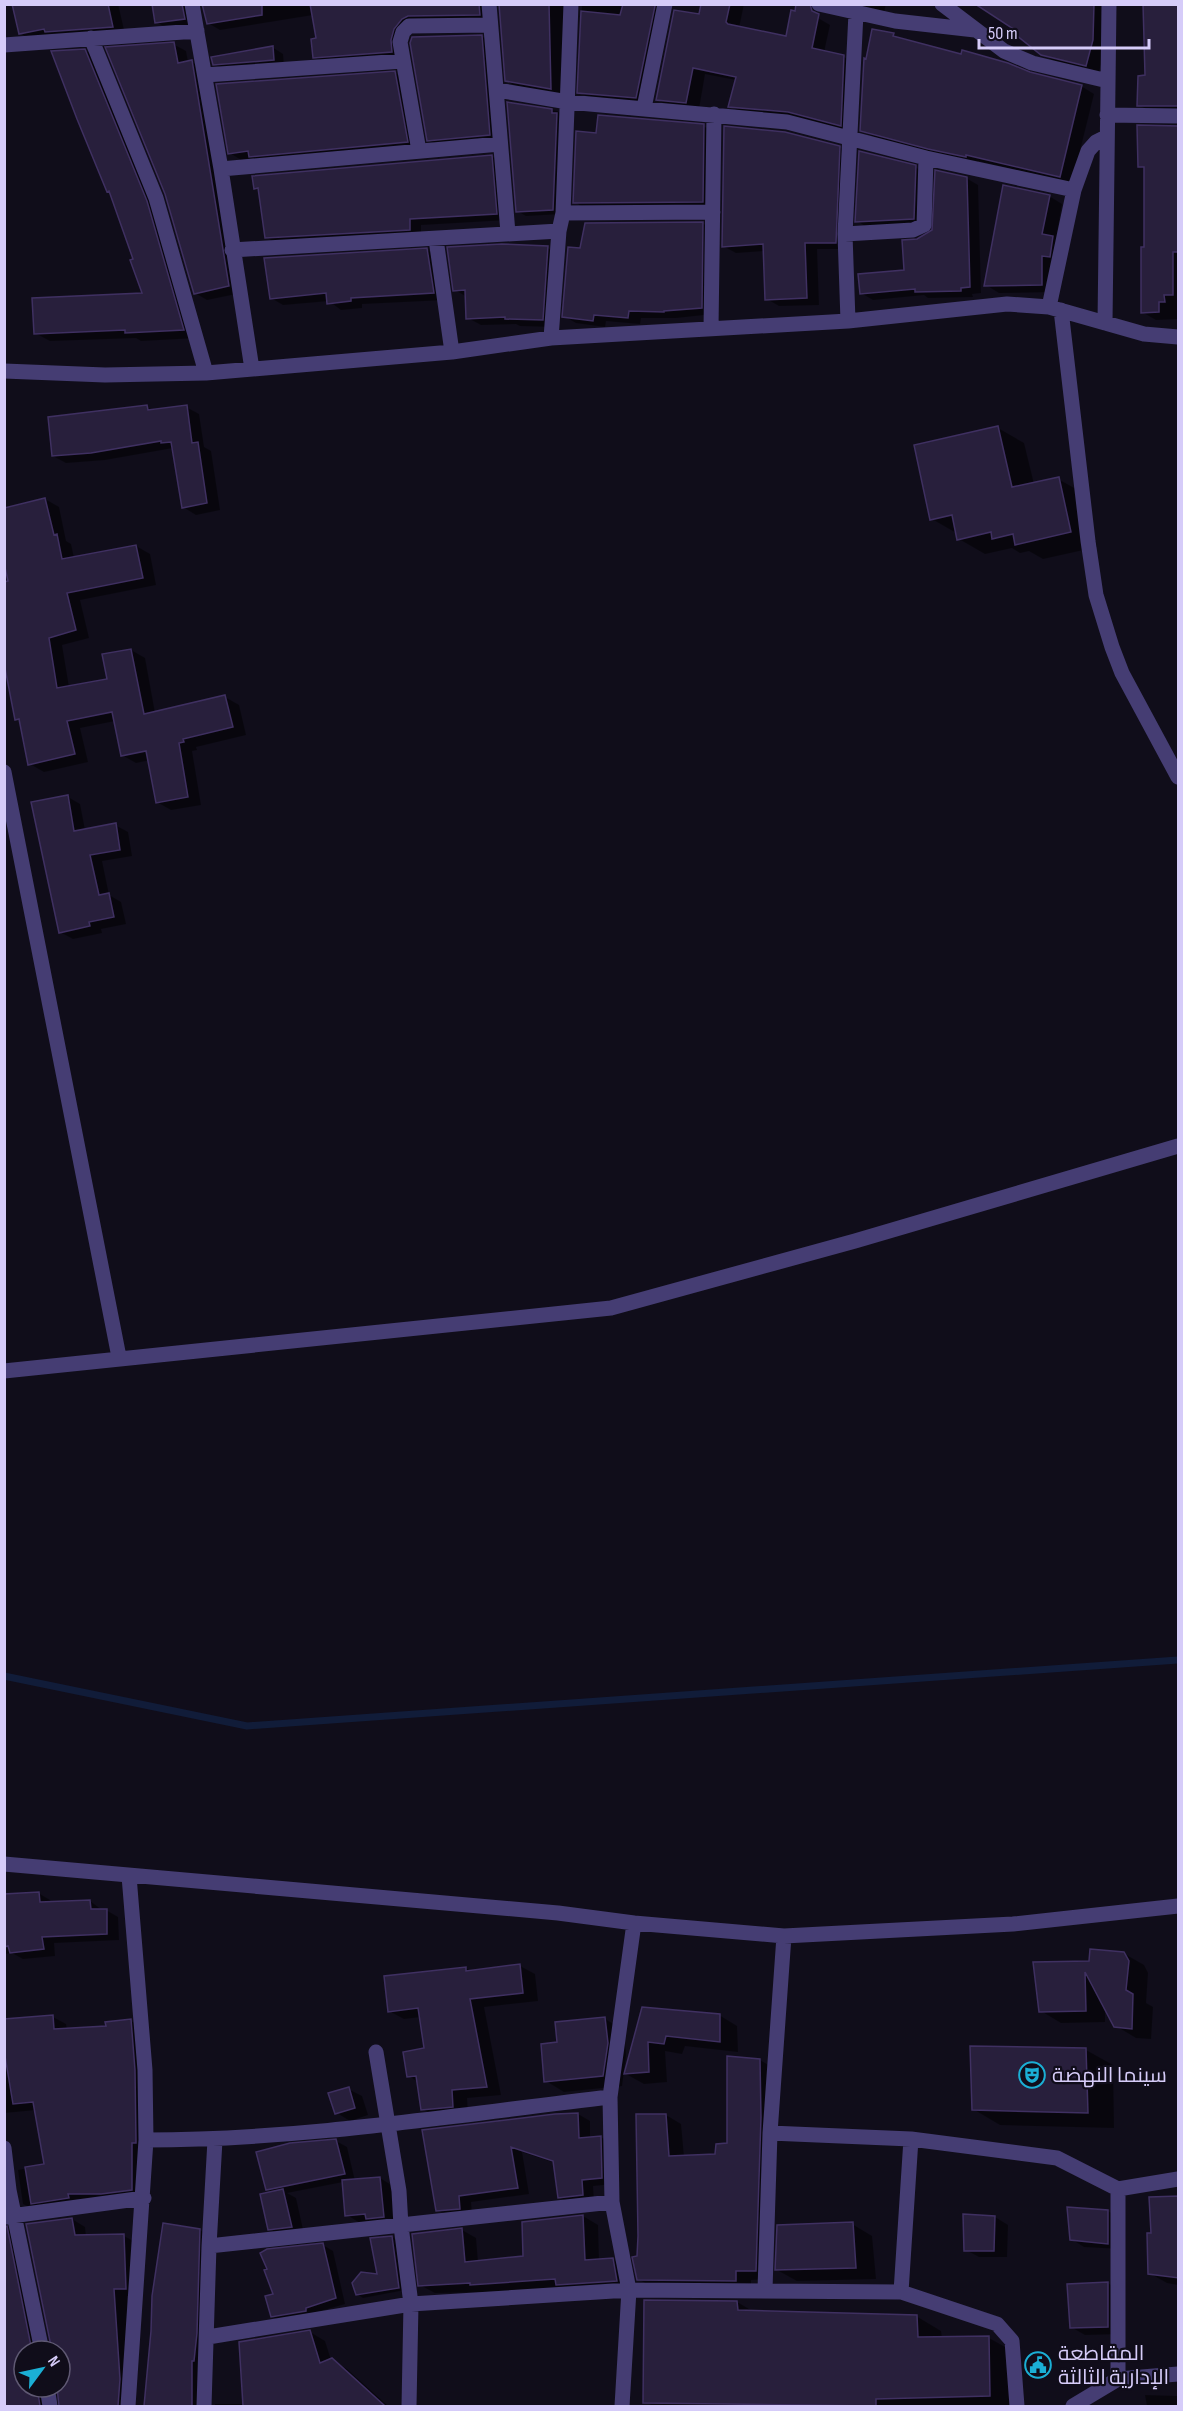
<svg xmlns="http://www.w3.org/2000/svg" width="1183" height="2411" viewBox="0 0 1183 2411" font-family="'Sofia Sans Condensed',Cairo,sans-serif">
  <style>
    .shadow { fill: #0007 }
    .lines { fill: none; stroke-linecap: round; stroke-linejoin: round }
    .stream { stroke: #111c39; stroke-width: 7 }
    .building { fill: #281f3c; stroke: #3f3061; stroke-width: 1.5 }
    .minor { stroke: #453d73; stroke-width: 15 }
    .labels { text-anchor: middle; stroke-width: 4.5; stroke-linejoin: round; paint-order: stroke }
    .poi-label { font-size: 21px; fill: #d6ccf9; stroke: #100d1a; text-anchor: start }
  </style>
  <rect width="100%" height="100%" fill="#100d1a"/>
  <path class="shadow" d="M 14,4 L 118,4 L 125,34 L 33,40 L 20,33 Z
    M 154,4 L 199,4 L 197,26 L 169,29 L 156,22 Z
    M 203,4 L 495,4 L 492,22 L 422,23 L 406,36 L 404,58 L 327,64 L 314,57 L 317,39 L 313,15 L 220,30 L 208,23 Z
    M 500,4 L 577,4 L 570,96 L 519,88 L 507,81 Z
    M 582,4 L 672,4 L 648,105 L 591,99 L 579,92 Z
    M 703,4 L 744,4 L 739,28 L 787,38 L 818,18 L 830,25 L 824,52 L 844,57 L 856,64 L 853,132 L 742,113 L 730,106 L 736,80 L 705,74 L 699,109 L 669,107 L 657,99 L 700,16 Z
    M 855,4 L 886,4 L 884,12 Z
    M 978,4 L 1106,4 L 1105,48 L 1099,72 L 1056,62 L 1042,54 L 1013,28 Z
    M 1178,4 L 1178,113 L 1153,113 L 1139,105 L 1146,77 Z
    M 873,30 L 894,35 L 904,40 L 1081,86 L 1094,94 L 1072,183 L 978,161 L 978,163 L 943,155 L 874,137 L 861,130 L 867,60 Z
    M 481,36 L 495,44 L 503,142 L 442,147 L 428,140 Z
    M 173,44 L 186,51 L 188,62 L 192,62 L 204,69 L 241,293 L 207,300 L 195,293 Z
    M 272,47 L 283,54 L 284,66 L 225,70 L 214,64 Z
    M 85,50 L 99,59 L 197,338 L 141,341 L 136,338 L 50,341 L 35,333 L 144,295 L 135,259 L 111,192 L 108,191 Z
    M 395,73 L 407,80 L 419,149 L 262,163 L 254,158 L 241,160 L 230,153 Z
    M 509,103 L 557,111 L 565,116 L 561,214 L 526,216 L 517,211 Z
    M 703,126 L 716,133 L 715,209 L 587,210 L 575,202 L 597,135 Z
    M 1178,127 L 1178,319 L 1156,320 L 1142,312 L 1146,248 L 1145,169 L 1140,166 Z
    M 839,147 L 852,154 L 848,249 L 817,249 L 819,305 L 779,306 L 767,299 L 764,251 L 736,253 L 723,246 Z
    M 491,156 L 503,163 L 508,220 L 421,225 L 421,236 L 278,244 L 266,237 L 260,191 L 255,188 Z
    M 915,167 L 929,175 L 927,225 L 870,229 L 857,221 Z
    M 966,178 L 978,185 L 981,293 L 972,294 L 973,297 L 928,298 L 924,295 L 873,300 L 861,293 L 906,271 L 917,240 L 929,235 Z
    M 1049,196 L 1062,204 L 1056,239 L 1065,245 L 1055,292 L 999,293 L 986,285 Z
    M 702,223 L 715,230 L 713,314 L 676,318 L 641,318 L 640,324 L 606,321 L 605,327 L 576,323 L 564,316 L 581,250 Z
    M 548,248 L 560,255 L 555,327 L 520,326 L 516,324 L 481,325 L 468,318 L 467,297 L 455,290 Z
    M 427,250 L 439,257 L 445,300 L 362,304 L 362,308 L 341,310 L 329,301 L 283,305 L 271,298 Z
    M 147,407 L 154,411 L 186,407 L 199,414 L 204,447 L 211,451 L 220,510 L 196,515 L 183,507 L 173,448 L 105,460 L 66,463 L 53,456 Z
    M 998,428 L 1024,443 L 1034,484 L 1058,479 L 1085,494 L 1097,547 L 1043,559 L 1029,551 L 1020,553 L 1012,548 L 985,554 L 959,539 L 958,534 L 932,519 Z
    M 45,499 L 59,507 L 66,541 L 71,544 L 74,558 L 136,546 L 150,554 L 156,585 L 80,600 L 89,638 L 62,645 L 69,687 L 108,680 L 131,650 L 145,658 L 155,713 L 225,697 L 239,705 L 246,735 L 196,747 L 197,750 L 192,751 L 201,805 L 171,810 L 157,802 L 150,760 L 136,763 L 122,755 L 115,721 L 80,728 L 88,762 L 44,772 L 30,764 L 21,722 L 16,719 L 10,582 Z
    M 68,797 L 80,804 L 85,830 L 115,825 L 128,832 L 132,856 L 102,861 L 109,895 L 121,902 L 126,924 L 101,929 L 102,933 L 73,939 L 60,932 Z
    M 38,1893 L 50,1900 L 51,1903 L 90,1901 L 102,1910 L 106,1910 L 118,1917 L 119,1940 L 54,1943 L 55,1956 L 23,1959 L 12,1953 L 4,1954 L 4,1896 Z
    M 1123,1953 L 1144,1965 L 1148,1973 L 1146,2003 L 1153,2007 L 1151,2039 L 1136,2038 L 1116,2026 L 1105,2006 L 1105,2022 L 1061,2023 L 1041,2011 L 1090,1962 Z
    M 520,1966 L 535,1974 L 538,2001 L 484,2007 L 501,2095 L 467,2098 L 468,2114 L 438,2118 L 423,2109 L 418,2082 L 409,2076 L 426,2049 L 421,2017 L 404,2019 L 389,2011 L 466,1968 L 472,1972 Z
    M 643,2008 L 719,2015 L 737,2026 L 738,2052 L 685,2046 L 682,2054 L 665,2051 L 667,2082 L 644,2084 L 626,2074 Z
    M 53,2017 L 66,2024 L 67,2030 L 107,2028 L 131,2021 L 144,2029 L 145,2197 L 37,2211 L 23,2204 L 18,2170 L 45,2165 L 36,2110 L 4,2113 L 4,2053 Z
    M 605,2019 L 624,2030 L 626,2055 L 622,2086 L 564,2092 L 546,2081 L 559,2044 Z
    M 1086,2050 L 1113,2065 L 1114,2128 L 1000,2125 L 973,2109 Z
    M 760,2060 L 775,2069 L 771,2279 L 751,2280 L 751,2289 L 654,2288 L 638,2279 L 638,2258 L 666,2115 L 681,2124 L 684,2157 L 717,2156 L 728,2145 Z
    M 348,2089 L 362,2096 L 368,2115 L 350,2121 L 337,2113 Z
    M 578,2114 L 590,2121 L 590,2138 L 601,2137 L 612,2144 L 613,2184 L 593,2186 L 594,2201 L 571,2204 L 559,2197 L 555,2163 L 522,2152 L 529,2194 L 471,2202 L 472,2215 L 450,2217 L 438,2210 L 424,2131 Z
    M 4,2127 L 15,2215 L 8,2220 L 7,2228 L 19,2236 L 45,2351 L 24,2351 L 24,2387 L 56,2387 L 50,2392 L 52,2406 L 4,2406 Z
    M 336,2141 L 347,2147 L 355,2181 L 380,2178 L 393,2186 L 397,2224 L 360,2223 L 347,2215 L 343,2182 L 287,2193 L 296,2198 L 304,2234 L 283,2236 L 270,2229 L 274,2193 L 268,2189 Z
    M 1178,2197 L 1178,2285 L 1167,2283 L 1149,2273 L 1153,2234 Z
    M 1108,2211 L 1121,2219 L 1121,2249 L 1084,2247 L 1071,2239 Z
    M 583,2216 L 598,2225 L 599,2260 L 613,2259 L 627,2268 L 631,2289 L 435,2293 L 420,2285 L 462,2230 L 476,2238 L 478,2262 L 525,2258 L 524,2223 Z
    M 995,2217 L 1008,2225 L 1007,2257 L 979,2257 L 966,2250 Z
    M 72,2219 L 85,2227 L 86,2237 L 124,2236 L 137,2243 L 139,2296 L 127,2296 L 133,2387 L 132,2406 L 60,2406 L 57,2387 L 60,2387 L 60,2351 L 53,2351 Z
    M 852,2224 L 872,2236 L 876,2279 L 797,2281 L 777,2270 Z
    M 200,2230 L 215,2239 L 207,2406 L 146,2406 L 153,2331 Z
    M 392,2237 L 398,2241 L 405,2290 L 363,2298 L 357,2294 L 379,2276 Z
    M 323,2245 L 333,2251 L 345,2304 L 282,2322 L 272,2316 L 275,2295 Z
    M 1108,2283 L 1121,2291 L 1121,2334 L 1085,2335 L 1071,2327 Z
    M 737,2302 L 754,2312 L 916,2316 L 941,2331 L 942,2338 L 989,2338 L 1014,2352 L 1015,2406 L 653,2406 L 645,2402 Z
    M 310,2332 L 325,2341 L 331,2360 L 347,2369 L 388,2406 L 215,2406 L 215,2404 L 244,2404 Z
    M 1145,2395 L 1178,2396 L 1178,2406 L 1147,2406 Z"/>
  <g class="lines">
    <path class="stream" d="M 4,1676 L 247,1726 L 1178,1660"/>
  </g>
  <path class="building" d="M 12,4 L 108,4 L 113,27 L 45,32 L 44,29 L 19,34 Z
    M 152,4 L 182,4 L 185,19 L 155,23 Z
    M 202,4 L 262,4 L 262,15 L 207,24 Z
    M 310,4 L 479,4 L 480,15 L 408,16 L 402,19 L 394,29 L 391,40 L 392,52 L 313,58 L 311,39 L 316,38 Z
    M 499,4 L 549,4 L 551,89 L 505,81 Z
    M 623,4 L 654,4 L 655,6 L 636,98 L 577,93 L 581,11 L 620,15 Z
    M 701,4 L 730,4 L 726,22 L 728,24 L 786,36 L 791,10 L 795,11 L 796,4 L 810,4 L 812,11 L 819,14 L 812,48 L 844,55 L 841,126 L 788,112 L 728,107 L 736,77 L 693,68 L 686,103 L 656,100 L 674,10 L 699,14 Z
    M 975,4 L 1094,4 L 1093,40 L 1086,66 L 1041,55 L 1011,31 L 1012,28 Z
    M 1143,4 L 1179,4 L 1179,106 L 1137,106 L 1138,76 L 1145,75 Z
    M 872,29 L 894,33 L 893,36 L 961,54 L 962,50 L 1008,63 L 1030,72 L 1082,85 L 1060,177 L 966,155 L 966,157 L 928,149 L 860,131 L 864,58 L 866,59 Z
    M 482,35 L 490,135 L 427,141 L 410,43 L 412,37 Z
    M 174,42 L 178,63 L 192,60 L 229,286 L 194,294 L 165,194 L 105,47 Z
    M 273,46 L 274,60 L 213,65 L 211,57 Z
    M 85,49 L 147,201 L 184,330 L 125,333 L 125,330 L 34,334 L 32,298 L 142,293 L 130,260 L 133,259 L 109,191 L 107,192 L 77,119 L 51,51 Z
    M 395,71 L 408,142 L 249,157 L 248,151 L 228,154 L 216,84 Z
    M 507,102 L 552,109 L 552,113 L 557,113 L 553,210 L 516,212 Z
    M 598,115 L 704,124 L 703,202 L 573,203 L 576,131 L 596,133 Z
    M 1137,125 L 1179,126 L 1179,252 L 1173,252 L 1173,295 L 1164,295 L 1165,302 L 1159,302 L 1159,312 L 1141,313 L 1141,247 L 1144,247 L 1144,167 L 1138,167 Z
    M 724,126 L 785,132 L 840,146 L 836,243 L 805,243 L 807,298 L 765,300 L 763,244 L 722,247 Z
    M 859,151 L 916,165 L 914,219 L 855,222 Z
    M 492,155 L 497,214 L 410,219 L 410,230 L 265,238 L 258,188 L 254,189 L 252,176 Z
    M 935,170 L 967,177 L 970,287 L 961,288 L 961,291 L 915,292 L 915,289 L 860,294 L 858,274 L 904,270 L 902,240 L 917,239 L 932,230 Z
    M 1003,185 L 1050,195 L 1042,234 L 1053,236 L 1050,257 L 1042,256 L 1042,285 L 984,286 Z
    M 703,222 L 702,308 L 664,311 L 664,312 L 629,311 L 628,318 L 594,315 L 593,321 L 562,317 L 568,247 L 580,248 L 585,223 Z
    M 502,244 L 548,246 L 543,320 L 505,319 L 505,317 L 466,319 L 465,290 L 453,291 L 447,247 Z
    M 427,248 L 434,293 L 351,298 L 351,301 L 327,304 L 326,293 L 270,299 L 264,258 Z
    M 147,405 L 148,410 L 187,405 L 192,443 L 198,442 L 207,503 L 182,508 L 171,442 L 161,443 L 161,441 L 91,453 L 52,456 L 48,417 Z
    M 998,426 L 1012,487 L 1059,477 L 1071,532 L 1015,545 L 1013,534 L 992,539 L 991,532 L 957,540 L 952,515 L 930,520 L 914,445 Z
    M 45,498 L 54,535 L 57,534 L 62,559 L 136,545 L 143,578 L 67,593 L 76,630 L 49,638 L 57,688 L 107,679 L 102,654 L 131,649 L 144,714 L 225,695 L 233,727 L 183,739 L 184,742 L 179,743 L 188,797 L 156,803 L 146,751 L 121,756 L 112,712 L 67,721 L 75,754 L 28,765 L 19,719 L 15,720 L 4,663 L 4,582 L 8,581 L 4,563 L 4,508 Z
    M 68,795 L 74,831 L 116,823 L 120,850 L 90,855 L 99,895 L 109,893 L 114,917 L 89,922 L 90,926 L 59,933 L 31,802 Z
    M 39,1892 L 40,1902 L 90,1900 L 91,1909 L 107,1909 L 107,1934 L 42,1937 L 44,1949 L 10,1953 L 8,1946 L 4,1947 L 4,1894 Z
    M 1090,1949 L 1124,1952 L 1129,1961 L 1126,1990 L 1133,1994 L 1132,2029 L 1114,2027 L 1085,1972 L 1086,2011 L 1039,2012 L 1033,1962 L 1089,1961 Z
    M 520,1964 L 523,1993 L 470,1999 L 487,2087 L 452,2090 L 453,2107 L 421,2110 L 416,2076 L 407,2077 L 403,2052 L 424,2048 L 418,2008 L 388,2012 L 384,1976 L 466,1967 L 466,1971 Z
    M 642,2007 L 720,2014 L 720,2042 L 666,2036 L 664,2044 L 648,2042 L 649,2072 L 624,2074 Z
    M 53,2015 L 54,2029 L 106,2026 L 105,2022 L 131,2019 L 135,2070 L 136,2140 L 136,2143 L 132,2143 L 132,2190 L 101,2194 L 68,2194 L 69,2198 L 31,2204 L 25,2167 L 44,2164 L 33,2102 L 13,2104 L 4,2050 L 4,2019 Z
    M 605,2017 L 608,2043 L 603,2076 L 544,2082 L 541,2044 L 557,2042 L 555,2022 Z
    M 970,2046 L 1086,2048 L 1088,2113 L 972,2110 Z
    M 727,2056 L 760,2059 L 761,2117 L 756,2271 L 736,2271 L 736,2281 L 637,2280 L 632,2257 L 637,2256 L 638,2236 L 636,2114 L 666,2114 L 669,2156 L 715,2154 L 716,2144 L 727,2143 Z
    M 349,2087 L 355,2108 L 335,2114 L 328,2093 Z
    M 578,2113 L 579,2138 L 601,2136 L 602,2178 L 582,2180 L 583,2195 L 558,2198 L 553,2161 L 511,2147 L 518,2188 L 459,2196 L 460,2209 L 436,2211 L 422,2130 L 555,2114 Z
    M 336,2139 L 345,2174 L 266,2190 L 256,2152 L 290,2143 Z
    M 380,2177 L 384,2217 L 366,2219 L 365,2214 L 345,2216 L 342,2180 Z
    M 283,2189 L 292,2227 L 268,2230 L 260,2194 Z
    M 1179,2196 L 1179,2278 L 1148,2274 L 1147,2233 L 1151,2233 L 1149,2197 Z
    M 1067,2207 L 1108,2210 L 1108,2244 L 1070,2240 Z
    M 963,2214 L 995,2216 L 994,2251 L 964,2251 Z
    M 583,2215 L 585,2260 L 613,2258 L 617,2281 L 556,2285 L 555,2279 L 470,2285 L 470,2283 L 418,2286 L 412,2234 L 462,2228 L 465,2262 L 523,2256 L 522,2222 Z
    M 72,2218 L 75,2235 L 124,2234 L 126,2289 L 114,2289 L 120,2379 L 118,2406 L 59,2406 L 57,2387 L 60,2387 L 60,2351 L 52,2351 L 26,2224 Z
    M 853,2222 L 856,2268 L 775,2270 L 777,2225 Z
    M 163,2223 L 200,2229 L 197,2333 L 194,2361 L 192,2361 L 192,2406 L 144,2406 L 151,2331 L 152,2296 Z
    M 7,2226 L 32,2351 L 24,2351 L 24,2387 L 37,2387 L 40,2406 L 4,2406 L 4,2227 Z
    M 392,2236 L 399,2288 L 356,2295 L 352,2283 L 361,2272 L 377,2274 L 370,2238 Z
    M 323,2243 L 336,2298 L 306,2308 L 306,2311 L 271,2317 L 265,2296 L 273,2294 L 264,2270 L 267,2269 L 260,2253 L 267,2249 Z
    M 1108,2282 L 1108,2327 L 1070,2328 L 1067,2284 Z
    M 644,2300 L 737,2301 L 738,2310 L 917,2315 L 918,2337 L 989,2336 L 990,2396 L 876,2399 L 876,2406 L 643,2403 Z
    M 310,2330 L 320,2363 L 332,2358 L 385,2406 L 243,2406 L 239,2342 Z"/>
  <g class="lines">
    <path class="minor" d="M 192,4 L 221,169 L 252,369
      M 489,4 L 508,233
      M 819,4 L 895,21 L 975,30
      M 942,4 L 1004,51 L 1032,63 L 1108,81
      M 91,38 L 156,198 L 206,373
      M 4,45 L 197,31
      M 205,75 L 403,61
      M 497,90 L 568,102 L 787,122 L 926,158 L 1074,190
      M 644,108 L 665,4
      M 1107,115 L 1178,116
      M 419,151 L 400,42 L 403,32 L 409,26 L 490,25
      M 221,169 L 500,144
      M 563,213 L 713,212
      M 845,234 L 913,230 L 924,225 L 926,158
      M 436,239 L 452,352
      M 232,250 L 559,231
      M 1049,307 L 1074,190 L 1088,151 L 1096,142 L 1106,137
      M 1061,310 L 1088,541 L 1096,595 L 1112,647 L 1122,673 L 1178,777
      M 848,321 L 845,234 L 856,13
      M 1105,323 L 1109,4
      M 711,329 L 714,114
      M 551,338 L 559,231 L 563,213 L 571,4
      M 4,371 L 105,375 L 206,373 L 452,352 L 551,338 L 848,321 L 1007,304 L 1049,307 L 1144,334 L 1178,337
      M 4,772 L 119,1357
      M 4,1371 L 611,1308 L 855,1241 L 1178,1146
      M 4,1864 L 558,1913 L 634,1923 L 784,1936 L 1013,1924 L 1178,1906
      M 376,2052 L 399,2191 L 401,2226 L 411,2304 L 409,2406
      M 770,2133 L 911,2139
      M 146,2140 C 301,2140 456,2115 610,2097
      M 4,2148 L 9,2190 L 42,2351
      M 1118,2189 L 1118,2379
      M 4,2217 L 144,2198
      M 209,2246 L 612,2202
      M 765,2290 L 770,2133 L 784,1936
      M 901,2292 L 911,2139 L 1057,2158 L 1118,2189 L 1178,2179
      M 208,2337 L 411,2304 L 629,2290 L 901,2292 L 997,2324 L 1012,2341 L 1017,2406
      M 47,2387 L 50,2406
      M 128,2406 L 146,2140 L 145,2070 L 129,1876
      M 204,2406 L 209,2246 L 215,2140
      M 622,2406 L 629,2290 L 612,2202 L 610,2097 L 634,1923
      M 1073,2406 L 1118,2379 L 1178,2374"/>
  </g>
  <defs>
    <g id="theatre-ring" transform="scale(1.35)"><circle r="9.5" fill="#100d1a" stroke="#1bafd5" stroke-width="1.5"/><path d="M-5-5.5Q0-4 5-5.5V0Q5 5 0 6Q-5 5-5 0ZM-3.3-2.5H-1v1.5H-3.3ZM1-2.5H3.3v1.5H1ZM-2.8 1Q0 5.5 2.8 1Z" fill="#1bafd5"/></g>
    <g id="civic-ring" transform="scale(1.35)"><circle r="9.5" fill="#100d1a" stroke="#1bafd5" stroke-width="1.5"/><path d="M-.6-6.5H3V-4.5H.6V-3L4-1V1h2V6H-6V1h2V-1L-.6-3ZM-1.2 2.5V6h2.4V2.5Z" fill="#1bafd5"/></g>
  </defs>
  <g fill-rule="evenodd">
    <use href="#theatre-ring" x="1032" y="2075"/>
    <use href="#civic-ring" x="1038" y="2365"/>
  </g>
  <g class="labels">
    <g class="poi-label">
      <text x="1052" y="2082">سينما النهضة</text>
      <text x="1058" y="2360">المقاطعة<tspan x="1058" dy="24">الإدارية الثالثة</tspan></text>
    </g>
  </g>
  <rect width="1183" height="2411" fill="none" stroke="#d6ccf9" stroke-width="12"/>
  <g transform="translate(42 2369) rotate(57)"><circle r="28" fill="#100d1a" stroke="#5f5973" stroke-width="1.5"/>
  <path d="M0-4.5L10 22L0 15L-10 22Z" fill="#1bafd5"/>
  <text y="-9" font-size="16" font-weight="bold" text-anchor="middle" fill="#d6ccf9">N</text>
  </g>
  <path d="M979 39v9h170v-9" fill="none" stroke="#d6ccf9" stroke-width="3"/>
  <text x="988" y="39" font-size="18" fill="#d6ccf9" stroke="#100d1a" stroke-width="4.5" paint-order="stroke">50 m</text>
</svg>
